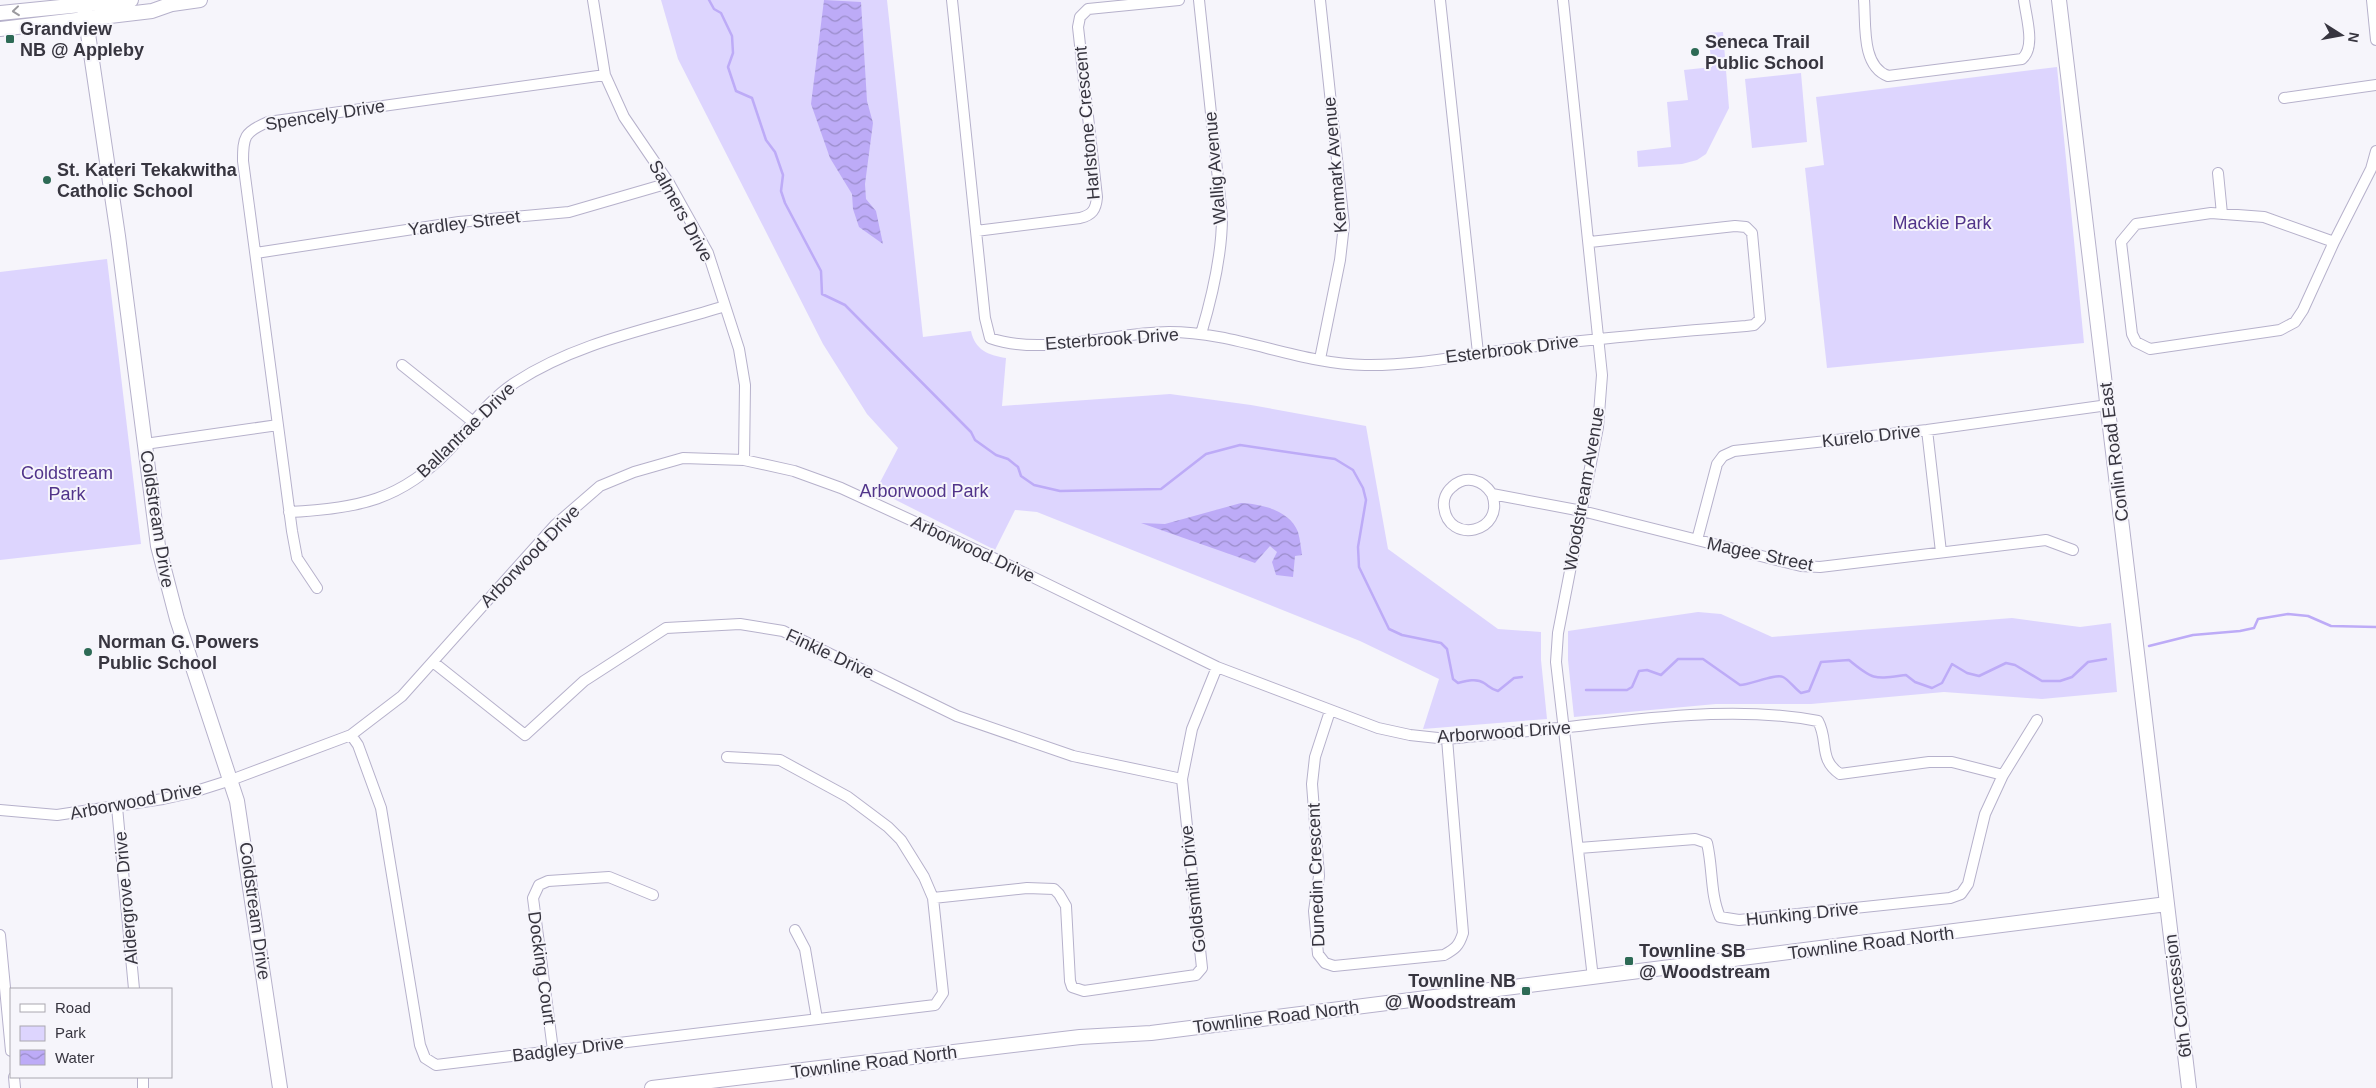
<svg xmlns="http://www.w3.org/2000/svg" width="2376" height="1088" viewBox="0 0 2376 1088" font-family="Arial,sans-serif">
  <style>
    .park { fill: #ddd5fe }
    .water { fill: url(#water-waves) }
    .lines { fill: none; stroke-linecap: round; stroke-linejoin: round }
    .stream { stroke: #bdabf7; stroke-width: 2.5 }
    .street-casing { stroke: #b6b1cb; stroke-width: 12 }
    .secondary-casing { stroke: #b6b1cb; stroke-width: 16 }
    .street { stroke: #fff; stroke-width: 10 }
    .secondary { stroke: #fff; stroke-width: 14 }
    .oneway { stroke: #9b9a9f }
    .poi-dot { fill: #2d6a55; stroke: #f6f5fb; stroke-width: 2 }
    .labels { text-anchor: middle; stroke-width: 4; stroke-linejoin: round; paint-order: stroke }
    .poi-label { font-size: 18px; font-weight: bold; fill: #37353f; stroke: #f6f5fb; text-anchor: start }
    .street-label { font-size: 18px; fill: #37353f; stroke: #f6f5fb }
    .park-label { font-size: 18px; fill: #51348a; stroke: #f6f5fb }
  </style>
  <defs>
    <pattern id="water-waves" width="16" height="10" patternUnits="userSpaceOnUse" patternTransform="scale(1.25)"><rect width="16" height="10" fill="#bdabf7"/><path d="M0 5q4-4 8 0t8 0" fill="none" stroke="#9a8cc9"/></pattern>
  </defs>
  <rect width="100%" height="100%" fill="#f6f5fb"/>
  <path class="park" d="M 661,0 L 887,0 L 923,337 L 971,331 C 975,350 988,355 1006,358 L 1002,406 L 1170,394 L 1251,405 L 1366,426 L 1388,549 L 1498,629 L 1541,632 L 1541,660 L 1547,719 L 1423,729 L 1439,679 L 1360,641 L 1037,512 L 1015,510 L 995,550 L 876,490 L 898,448 L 867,414 L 823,344 L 678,59 Z
    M 1723,32 L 1729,108 L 1706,154 L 1697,160 L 1682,164 L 1638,167 L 1637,151 L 1671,147 L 1667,102 L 1688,100 L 1684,70 L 1712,67 L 1708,33 Z
    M 2057,67 L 2084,343 L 1827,368 L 1805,168 L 1824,165 L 1816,97 Z
    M 1801,73 L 1807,142 L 1752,148 L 1745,79 Z
    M 107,259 L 141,544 L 0,560 L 0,272 Z
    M 1698,612 L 1721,614 L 1772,637 L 2012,618 L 2080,627 L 2111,623 L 2117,692 L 2042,699 L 1944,692 L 1811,704 L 1716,704 L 1574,717 L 1568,660 L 1568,631 Z"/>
  <path class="water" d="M 824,0 L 861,2 L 867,101 L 873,123 L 865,184 L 866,199 L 876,211 L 883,244 L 859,227 L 853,209 L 852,194 L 830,158 L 811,104 Z
    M 1241,503 C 1261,504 1290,510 1298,532 C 1300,539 1301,548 1302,555 L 1295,556 L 1293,577 L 1276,575 L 1272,562 L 1277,552 L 1270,546 L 1255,563 L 1141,523 L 1165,524 Z"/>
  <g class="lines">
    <path class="stream" d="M 709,0 L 714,9 L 721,13 L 732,36 L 733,53 L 728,67 L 736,91 L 752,98 L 766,140 L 775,152 L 783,175 L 781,191 L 785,203 L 821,271 L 822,294 L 845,305 L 971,432 L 975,440 L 996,455 L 1008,459 L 1018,467 L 1021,476 L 1034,485 L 1060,491 L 1161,489 L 1206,454 L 1240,445 L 1335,459 L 1353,470 L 1363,488 L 1366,500 L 1358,547 L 1359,567 L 1389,629 L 1402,635 L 1441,643 L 1447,649 L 1453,679 L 1458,683 C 1466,681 1477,678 1484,683 C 1490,687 1491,689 1498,691 L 1514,678 L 1522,677
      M 2149,646 L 2193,635 L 2240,631 L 2254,628 L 2258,619 L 2288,614 L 2308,616 L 2331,626 L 2376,627
      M 1586,690 L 1627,690 L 1632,687 L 1639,671 L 1647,670 L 1661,675 L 1678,659 L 1703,659 L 1740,685 C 1750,685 1776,673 1783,677 C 1789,680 1795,689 1801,693 L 1809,691 L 1821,662 L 1849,660 C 1874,681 1875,679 1906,675 L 1915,682 L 1932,688 L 1942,683 L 1952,664 L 1967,673 L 1979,676 L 2006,663 L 2015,665 L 2042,681 L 2060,681 L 2072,677 L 2088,662 L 2106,659"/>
    <g class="street-casing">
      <path id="street" d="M 593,0 L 605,75 L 624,117 L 669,183 L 708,253 L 739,349 L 745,385 L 744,460
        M 952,0 L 985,318 L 990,338 C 1043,357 1114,332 1169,332 C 1236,332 1299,364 1365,365 C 1415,366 1472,354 1521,348 C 1596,338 1671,332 1746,326 L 1754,325 L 1760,319 L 1752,233 L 1746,227 L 1735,226 L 1590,242
        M 1199,0 L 1222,217 C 1222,256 1212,297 1201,334
        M 1440,0 L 1478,353
        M 1563,0 L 1602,375 L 1598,427 L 1558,633 L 1556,662 L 1593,978
        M 1864,0 C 1866,24 1861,66 1888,76 L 2022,59 C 2036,47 2026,17 2024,0
        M 2372,0 L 2376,40
        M 2284,98 L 2376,85
        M 2218,173 L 2222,214
        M 976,231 L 1080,218 C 1092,215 1096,210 1097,197 L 1078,27 L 1080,17 L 1088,9 L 1179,0
        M 2334,242 L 2264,217 L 2211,213 L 2136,224 L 2121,242 L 2132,334 L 2136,342 L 2150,349 L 2280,330 L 2295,322 L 2303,310 L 2334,242 L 2371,169 L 2376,151
        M 256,253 L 459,222 L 569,212 L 669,183
        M 1320,359 L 1340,260 L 1344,225 L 1320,0
        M 402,365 L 472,421
        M 1927,430 L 1941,552
        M 145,444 L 278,425
        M 1492,494 C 1506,533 1448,545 1444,507 C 1443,500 1446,492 1452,487 C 1466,474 1483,480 1492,494 L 1582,511 L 1801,566 L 1820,567 L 2046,540 L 2073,550
        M 289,512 C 357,509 402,500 450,449 C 471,426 489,399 516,382 C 579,341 655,328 725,306
        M 1697,540 L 1717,464 L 1723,456 L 1734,451 L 1927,430 L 2108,405
        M 317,588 L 297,558 L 292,531 L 243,161 C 243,137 244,132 268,122 L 605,75
        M 433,662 L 525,735 L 584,681 L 666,628 L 740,624 L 783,631 L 957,716 L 1073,756 L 1182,779
        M 1330,711 L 1315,757 L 1312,784 L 1319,876 L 1314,911 L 1318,954 L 1325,963 L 1334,966 L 1444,955 C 1455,949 1459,946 1463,933 L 1447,739
        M 351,735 L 358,745 L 381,808 L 420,1045 L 425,1058 L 436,1065 L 935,1005 L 943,993 L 933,898 L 924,877 L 901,840 L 888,827 L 848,797 L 780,760 L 727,757
        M 117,807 L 134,989
        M 0,810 L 57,815 L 163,799 L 190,793 L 231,780 L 351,735 L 402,696 L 555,525 L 600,486 L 634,472 L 683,458 L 744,460 L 794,471 L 841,488 L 1002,562 L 1217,667 L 1378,728 L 1410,735 L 1447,739 C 1496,734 1546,730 1595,724 C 1669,716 1744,707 1818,721 C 1829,741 1818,759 1840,774 L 1929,762 L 1952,762 L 2003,775
        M 1579,848 L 1695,839 L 1707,843 C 1713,868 1710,894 1720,917 L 1739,920 L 1950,898 L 1961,894 L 1968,884 L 1985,814 L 2003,775 L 2037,720
        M 933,898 L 1027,888 L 1054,889 L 1059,894 L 1066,906 L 1070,981 L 1072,987 L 1084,991 L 1196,975 L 1202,968 L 1182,779 L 1192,729 L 1217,667
        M 795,930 L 805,949 L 817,1019
        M 0,935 L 11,1051
        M 553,1050 L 533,898 L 539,885 L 548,881 L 609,877 L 653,895
        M 14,1077 L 15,1088
        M 143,1088 L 143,1077"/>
    </g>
    <g class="secondary-casing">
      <path id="secondary" d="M 83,0 L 118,236 L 158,546 L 177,619 L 237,801 L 280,1088
        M 2059,0 L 2189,1088
        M 0,13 L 131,0
        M 0,29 L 152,11 L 172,4 L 200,0
        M 652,1088 L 1080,1037 L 1151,1033 L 2167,904"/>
    </g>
    <use href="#street" class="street"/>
    <use href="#secondary" class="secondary"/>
  </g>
  <defs><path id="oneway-chevron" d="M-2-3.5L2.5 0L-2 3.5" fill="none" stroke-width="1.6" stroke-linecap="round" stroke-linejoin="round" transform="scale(1.25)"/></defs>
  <use class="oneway" href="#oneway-chevron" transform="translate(16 11) rotate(174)"/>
  <g class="poi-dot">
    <rect x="5" y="34" width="10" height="10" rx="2.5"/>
    <circle cx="1695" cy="52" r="5"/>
    <circle cx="47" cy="180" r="5"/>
    <circle cx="88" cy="652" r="5"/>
    <rect x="1624" y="956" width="10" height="10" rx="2.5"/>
    <rect x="1521" y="986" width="10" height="10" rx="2.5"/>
  </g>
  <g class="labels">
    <g class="poi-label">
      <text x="20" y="35">Grandview<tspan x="20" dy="21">NB @ Appleby</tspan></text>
      <text x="1705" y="48">Seneca Trail<tspan x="1705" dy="21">Public School</tspan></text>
      <text x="57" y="176">St. Kateri Tekakwitha<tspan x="57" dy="21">Catholic School</tspan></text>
      <text x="98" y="648">Norman G. Powers<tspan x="98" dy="21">Public School</tspan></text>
      <text x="1639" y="957">Townline SB<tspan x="1639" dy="21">@ Woodstream</tspan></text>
      <text x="1516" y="987" text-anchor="end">Townline NB<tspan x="1516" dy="21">@ Woodstream</tspan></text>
    </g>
    <g class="street-label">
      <text transform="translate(325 115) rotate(-9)" y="6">Spencely Drive</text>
      <text transform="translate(1087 123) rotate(-95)" y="6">Harlstone Crescent</text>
      <text transform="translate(1335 165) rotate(-95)" y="6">Kenmark Avenue</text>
      <text transform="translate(1215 168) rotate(-95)" y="6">Wallig Avenue</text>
      <text transform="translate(681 211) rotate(61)" y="6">Salmers Drive</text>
      <text transform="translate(464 223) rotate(-7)" y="6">Yardley Street</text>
      <text transform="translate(1112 339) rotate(-4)" y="6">Esterbrook Drive</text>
      <text transform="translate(1512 349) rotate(-7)" y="6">Esterbrook Drive</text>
      <text transform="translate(466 430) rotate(-44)" y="6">Ballantrae Drive</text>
      <text transform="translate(1871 436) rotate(-6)" y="6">Kurelo Drive</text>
      <text transform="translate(2114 452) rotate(-97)" y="6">Conlin Road East</text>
      <text transform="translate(1584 489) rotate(-80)" y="6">Woodstream Avenue</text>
      <text transform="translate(157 519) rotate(81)" y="6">Coldstream Drive</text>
      <text transform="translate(973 549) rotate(25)" y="6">Arborwood Drive</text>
      <text transform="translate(1760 554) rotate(12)" y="6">Magee Street</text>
      <text transform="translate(530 556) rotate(-46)" y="6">Arborwood Drive</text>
      <text transform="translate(830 654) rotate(25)" y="6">Finkle Drive</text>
      <text transform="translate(1504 732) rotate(-4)" y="6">Arborwood Drive</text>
      <text transform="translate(136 801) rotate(-11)" y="6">Arborwood Drive</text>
      <text transform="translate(1316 875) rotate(-92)" y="6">Dunedin Crescent</text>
      <text transform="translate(1193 889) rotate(-96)" y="6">Goldsmith Drive</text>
      <text transform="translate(126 898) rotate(-95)" y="6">Aldergrove Drive</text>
      <text transform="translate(255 911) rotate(82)" y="6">Coldstream Drive</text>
      <text transform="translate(1802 914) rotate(-6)" y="6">Hunking Drive</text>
      <text transform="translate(1871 943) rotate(-7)" y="6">Townline Road North</text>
      <text transform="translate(542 968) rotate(82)" y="6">Docking Court</text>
      <text transform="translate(2178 996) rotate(-97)" y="6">6th Concession</text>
      <text transform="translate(1276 1017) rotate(-7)" y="6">Townline Road North</text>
      <text transform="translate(568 1049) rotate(-7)" y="6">Badgley Drive</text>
      <text transform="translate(874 1062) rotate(-7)" y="6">Townline Road North</text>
    </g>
    <g class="park-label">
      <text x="1942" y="229">Mackie Park</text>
      <text x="67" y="479">Coldstream<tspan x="67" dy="21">Park</tspan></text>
      <text x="924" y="497">Arborwood Park</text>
    </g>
  </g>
  <rect x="10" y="988" width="162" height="90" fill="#f6f5fb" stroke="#aaa8b0"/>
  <rect x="20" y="1004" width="25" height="8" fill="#ffffff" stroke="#aaa8b0"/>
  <text x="55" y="1013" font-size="15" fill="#37353f">Road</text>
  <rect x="20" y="1026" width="25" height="15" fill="#ddd5fe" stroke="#aaa8b0"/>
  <text x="55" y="1038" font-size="15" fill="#37353f">Park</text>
  <rect x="20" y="1050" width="25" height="15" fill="url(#water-waves)" stroke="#aaa8b0"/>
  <text x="55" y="1063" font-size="15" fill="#37353f">Water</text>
  <g transform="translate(2341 35) rotate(101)" stroke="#f6f5fb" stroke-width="4" paint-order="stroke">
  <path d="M0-4L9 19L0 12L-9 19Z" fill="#37353f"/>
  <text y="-8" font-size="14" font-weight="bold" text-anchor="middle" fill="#37353f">N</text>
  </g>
</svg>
